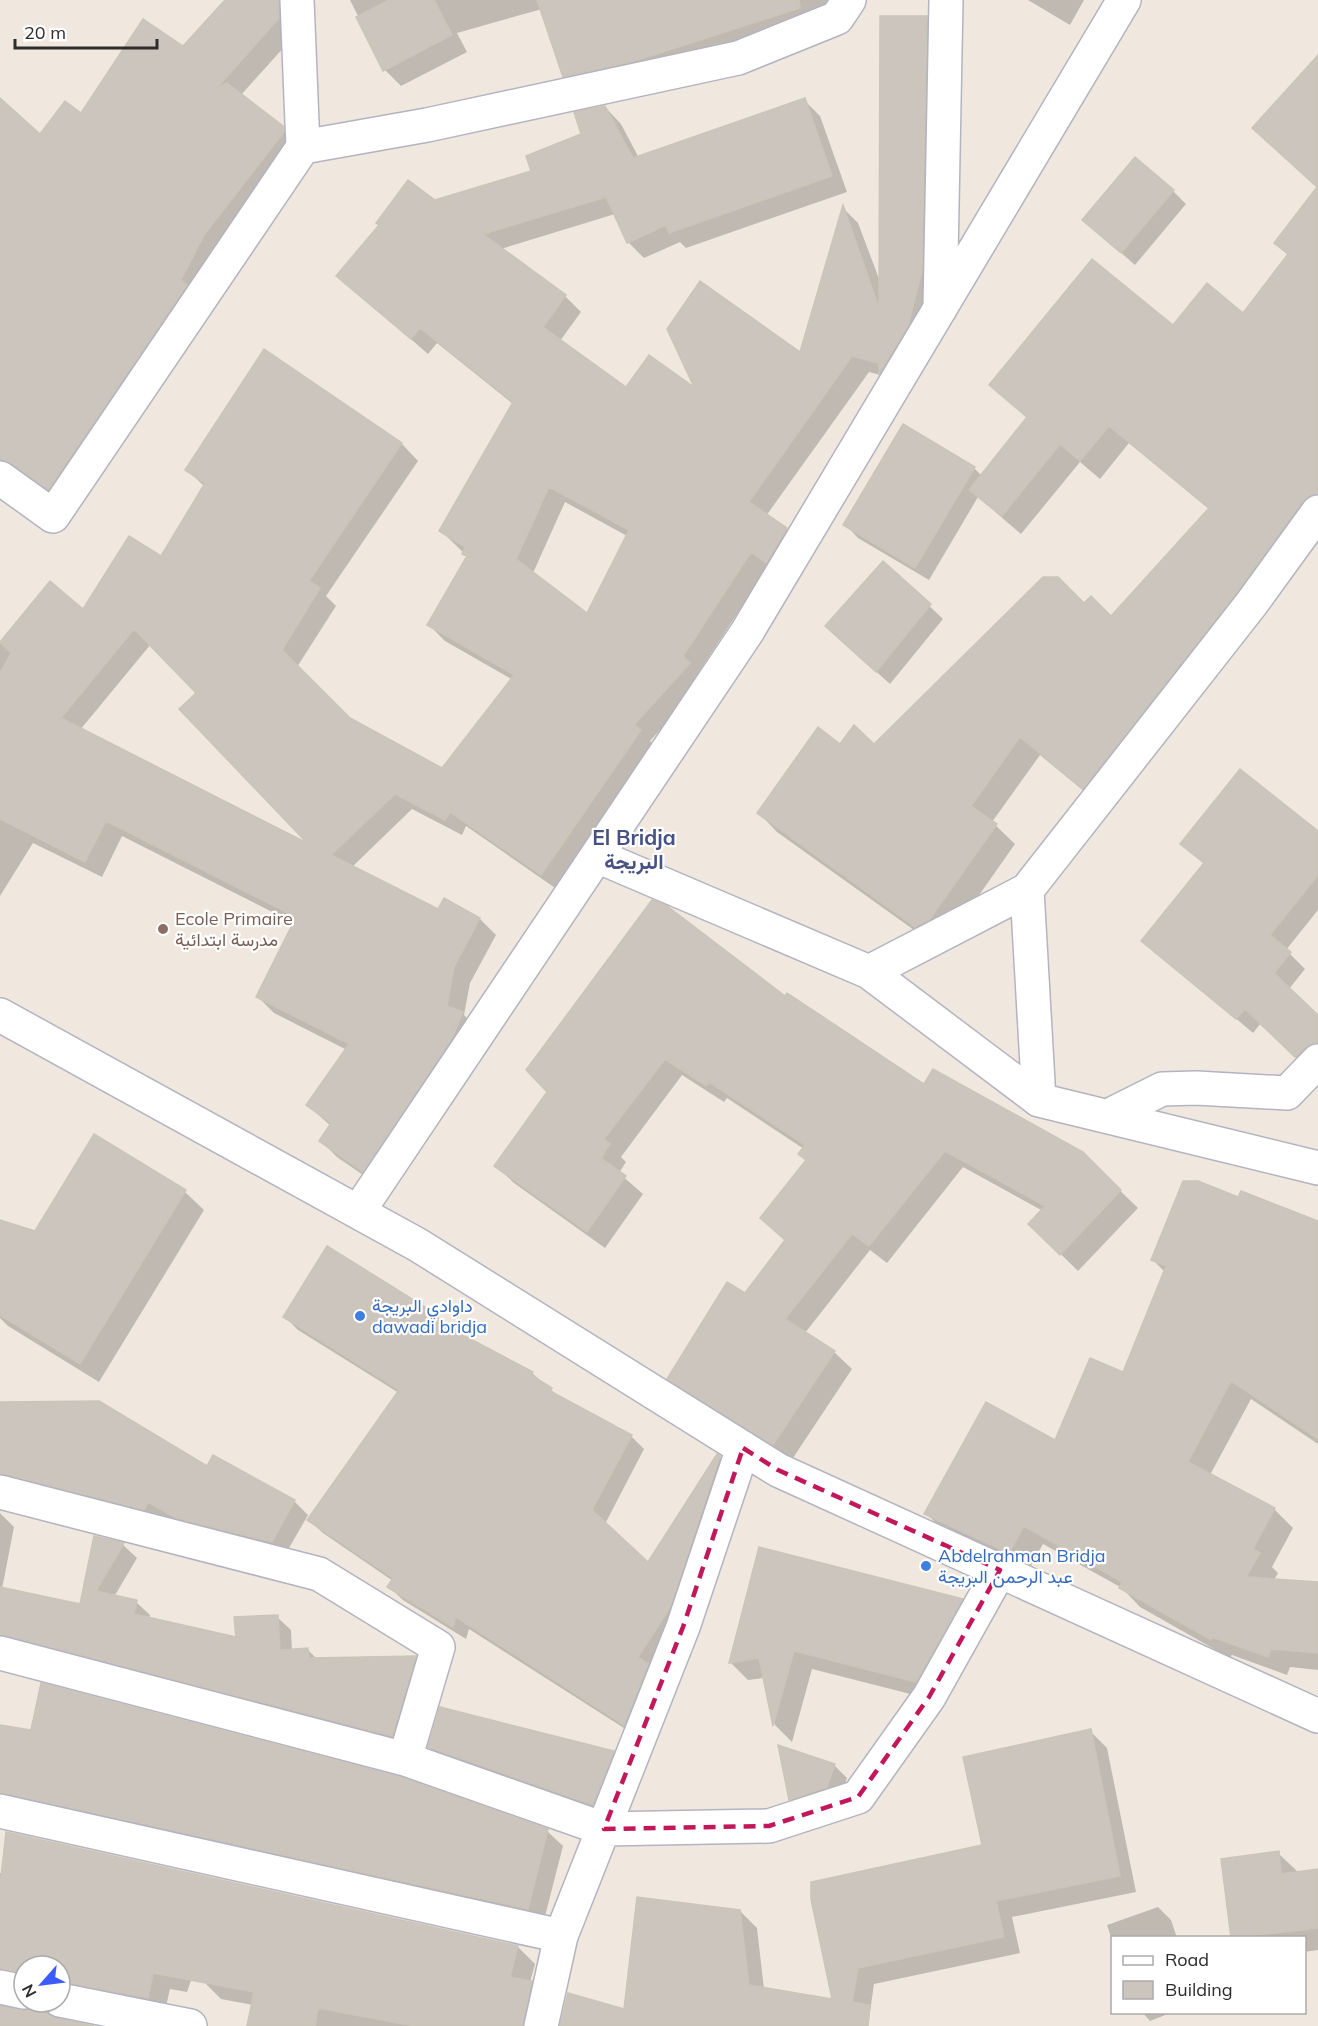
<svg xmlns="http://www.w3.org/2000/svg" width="1318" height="2026" viewBox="0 0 1318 2026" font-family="Mulish,Vazirmatn,sans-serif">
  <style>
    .shadow { fill: #0003; fill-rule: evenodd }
    .building { fill: #cbc5bd; stroke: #ccc5b7; stroke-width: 1.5; fill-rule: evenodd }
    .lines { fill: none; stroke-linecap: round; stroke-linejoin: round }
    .minor-casing { stroke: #b2b4c2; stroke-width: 36 }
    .minor { stroke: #fff; stroke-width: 33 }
    .marked { fill: none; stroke: #c2185b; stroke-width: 4.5; stroke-dasharray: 12 8; stroke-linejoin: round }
    .education-dot { fill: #8d6e63; stroke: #fff; stroke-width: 2 }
    .shop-dot { fill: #3f7fe0; stroke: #fff; stroke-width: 2 }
    .labels { text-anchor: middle; stroke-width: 4.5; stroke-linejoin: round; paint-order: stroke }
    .education-label { font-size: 18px; fill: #785e54; stroke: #fff; text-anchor: start }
    .shop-label { font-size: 18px; fill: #366cbe; stroke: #fff; text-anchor: start }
    .quarter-label { font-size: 21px; font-weight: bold; fill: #475183; stroke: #fff }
  </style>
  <rect width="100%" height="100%" fill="#f0e8de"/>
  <path class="shadow" d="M 227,0 L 305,0 L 295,35 L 241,95 L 299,144 L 65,505 L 0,476 L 0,100 L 40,137 L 82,115 L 183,48 Z
    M 350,0 L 859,0 L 818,24 L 580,92 L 564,76 L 542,9 L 457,33 L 467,52 L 401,86 L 385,70 Z
    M 1028,0 L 1084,0 L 1070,25 Z
    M 926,17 L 942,34 L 938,287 L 884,376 L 869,372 L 766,516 L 786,529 L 802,545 L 768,567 L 698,673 L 705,680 L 650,741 L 656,747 L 558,890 L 466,826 L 462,835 L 412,809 L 352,867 L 438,911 L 444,900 L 480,919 L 496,935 L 470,983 L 464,1015 L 478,1030 L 379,1186 L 337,1157 L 321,1141 L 331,1126 L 307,1105 L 347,1050 L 274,1013 L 258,997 L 294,923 L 122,836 L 102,877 L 33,843 L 0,896 L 0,644 L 51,583 L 84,611 L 161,558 L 204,486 L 187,470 L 265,352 L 402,444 L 418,461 L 326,596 L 336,606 L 297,667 L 349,720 L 442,770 L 513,680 L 445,641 L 429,625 L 468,557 L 441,531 L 513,404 L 437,343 L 428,354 L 338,276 L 435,202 L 533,172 L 583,135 L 605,107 L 621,124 L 639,158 L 804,100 L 820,116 L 847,192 L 686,248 L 680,242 L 644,258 L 628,242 L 615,214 L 501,249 L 565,296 L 581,312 L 560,341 L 626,390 L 698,392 L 801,354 L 843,208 L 858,223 L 881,284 ZM 565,502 L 627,536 L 587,616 L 533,573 ZM 151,644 L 198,693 L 313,848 L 80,730 Z
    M 1318,188 L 1318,525 L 1102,806 L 1040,755 L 992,822 L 1015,844 L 949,938 L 935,945 L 777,832 L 759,813 L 840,746 L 874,746 L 1084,605 L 1111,618 L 1210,510 L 1129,443 L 1100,479 L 1080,462 L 1021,534 L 978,497 L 929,580 L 858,538 L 845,524 L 974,468 L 982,476 L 1028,419 L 991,385 L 1173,328 L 1243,315 L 1289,256 L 1276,243 Z
    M 1173,191 L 1186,204 L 1135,265 L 1084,220 Z
    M 884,563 L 943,619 L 890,684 L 840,639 Z
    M 1318,833 L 1318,910 L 1286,950 L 1305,969 L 1289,989 L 1318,1017 L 1318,1067 L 1312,1072 L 1261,1023 L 1253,1033 L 1143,940 L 1205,865 L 1182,843 Z
    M 786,998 L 925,1086 L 1082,1154 L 1138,1208 L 1078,1271 L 1030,1224 L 1043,1211 L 963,1167 L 887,1263 L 870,1250 L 805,1333 L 834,1352 L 852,1369 L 791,1461 L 686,1396 L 669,1378 L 745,1295 L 786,1241 L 762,1218 L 807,1161 L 804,1149 L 727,1098 L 724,1102 L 682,1075 L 621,1157 L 626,1162 L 619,1173 L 643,1194 L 605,1248 L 514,1183 L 496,1166 L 549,1092 Z
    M 94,1136 L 185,1192 L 204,1210 L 99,1382 L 8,1326 L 0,1318 L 0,1290 Z
    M 1318,1232 L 1318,1444 L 1251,1399 L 1210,1475 L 1274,1509 L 1293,1528 L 1272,1567 L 1278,1573 L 1274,1580 L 1318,1584 L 1318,1670 L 1290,1667 L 1287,1675 L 1232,1655 L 1230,1658 L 1140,1607 L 1122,1588 L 1043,1544 L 1028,1571 L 945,1532 L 926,1513 L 1056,1443 L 1124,1374 L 1165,1272 L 1153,1260 Z
    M 437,1316 L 450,1329 L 532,1373 L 559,1397 L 631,1436 L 644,1449 L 605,1524 L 648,1564 L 720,1457 L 733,1471 L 638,1737 L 469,1629 L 466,1639 L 403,1600 L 389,1587 L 393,1581 L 323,1533 L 309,1520 L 399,1393 L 298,1330 L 285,1317 Z
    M 0,1403 L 207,1468 L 294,1501 L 308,1515 L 285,1555 L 192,1531 L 162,1515 L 158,1523 L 0,1493 Z
    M 0,1513 L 14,1527 L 2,1589 L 81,1606 L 95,1537 L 123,1545 L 137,1558 L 114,1597 L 136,1602 L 150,1615 L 149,1619 L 237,1639 L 277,1617 L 291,1630 L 292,1651 L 308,1650 L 317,1659 L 415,1658 L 429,1672 L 406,1749 L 0,1654 Z
    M 962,1600 L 980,1618 L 934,1700 L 812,1669 L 792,1742 L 775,1725 L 765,1678 L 748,1680 L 730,1662 Z
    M 0,1727 L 547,1831 L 563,1846 L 543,1924 L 0,1805 Z
    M 1090,1731 L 1107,1748 L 1136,1892 L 1012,1917 L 1020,1953 L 874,1984 L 868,2026 L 560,2026 L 626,2011 L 740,1911 L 757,1928 L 764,1989 L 834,2000 L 812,1899 L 984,1847 Z
    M 430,1747 L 613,1753 L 626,1766 L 606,1817 L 443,1760 Z
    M 834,1765 L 847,1778 L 840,1800 L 804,1812 L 791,1799 Z
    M 1278,1853 L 1298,1872 L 1318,1871 L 1318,1950 L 1304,1952 L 1304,1938 L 1233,1938 Z
    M 0,1873 L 518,1947 L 535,1964 L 530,1982 L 548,1999 L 543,2026 L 249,2026 L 253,2005 L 221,1999 L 204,1982 L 204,1942 L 187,1992 L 170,1989 L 164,2015 L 60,2002 L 60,1966 L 24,1966 L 24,1986 L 0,1997 Z
    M 1158,1907 L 1171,1920 L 1177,1938 L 1112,1938 L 1112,1940 L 1107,1925 Z
    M 41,2002 L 58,2016 L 58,2020 L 87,2026 L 0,2026 L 0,2007 L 30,2011 Z
    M 1142,2012 L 1173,2012 L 1150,2021 Z"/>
  <path class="building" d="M 225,0 L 278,0 L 279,18 L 217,88 L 227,83 L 283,126 L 284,132 L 204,235 L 181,280 L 187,285 L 48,490 L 11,463 L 0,460 L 0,98 L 40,134 L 65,101 L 81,113 L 143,19 L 183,46 Z
    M 389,0 L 434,0 L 452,35 L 383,71 L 356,17 Z
    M 537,0 L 799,0 L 800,8 L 638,60 L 563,77 Z
    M 880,16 L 927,16 L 922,271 L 908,326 L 879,373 L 879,363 L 852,356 L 749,502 L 787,528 L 766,563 L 751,552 L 683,656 L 690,663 L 634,725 L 641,730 L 541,875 L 450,812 L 445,820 L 395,794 L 331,855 L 438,909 L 444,898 L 480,918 L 454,967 L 447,1006 L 463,1012 L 452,1038 L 363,1172 L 319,1141 L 331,1123 L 306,1105 L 349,1044 L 256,997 L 296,917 L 106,821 L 85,862 L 0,819 L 0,673 L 11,653 L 0,642 L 50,581 L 83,609 L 129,536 L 161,556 L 205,483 L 185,470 L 264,349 L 402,443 L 309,581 L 320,588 L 282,650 L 350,718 L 442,768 L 514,675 L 427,625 L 467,556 L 462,554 L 465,547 L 439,531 L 513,402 L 420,328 L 411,339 L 336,276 L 379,225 L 376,223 L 408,180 L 435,200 L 531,171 L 526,156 L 581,134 L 574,112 L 605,106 L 633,158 L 805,98 L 832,176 L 669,233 L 666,225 L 627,243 L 606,197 L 483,234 L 566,295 L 543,327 L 626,387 L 649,355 L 694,387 L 667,329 L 700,281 L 800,352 L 843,205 L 879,308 ZM 549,487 L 629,530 L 587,613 L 516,559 ZM 134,629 L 196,693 L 179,709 L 307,843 L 61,718 Z
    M 1318,55 L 1318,494 L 1310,495 L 1303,501 L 1237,592 L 1083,789 L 1020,737 L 971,806 L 997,824 L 930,919 L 915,927 L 757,813 L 818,727 L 840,744 L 854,725 L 874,744 L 1043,577 L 1058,577 L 1084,603 L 1091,596 L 1111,616 L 1209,508 L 1109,426 L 1080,461 L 1060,444 L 1002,516 L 969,490 L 1027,417 L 989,385 L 1092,259 L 1173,325 L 1207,283 L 1243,313 L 1288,254 L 1274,243 L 1317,187 L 1252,128 Z
    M 1135,157 L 1174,190 L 1121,253 L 1082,220 Z
    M 903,424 L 975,467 L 915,568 L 843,525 Z
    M 883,561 L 931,604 L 876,672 L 825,626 Z
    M 1240,769 L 1318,831 L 1318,875 L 1270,935 L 1291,952 L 1274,973 L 1318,1015 L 1318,1043 L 1305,1048 L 1295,1057 L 1245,1009 L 1236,1019 L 1141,941 L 1204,863 L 1180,844 Z
    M 652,900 L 667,906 L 785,996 L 787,993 L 924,1084 L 933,1069 L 1083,1152 L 1121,1190 L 1060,1255 L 1028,1224 L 1045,1206 L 945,1151 L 869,1246 L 852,1234 L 785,1319 L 835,1351 L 773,1445 L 667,1379 L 727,1282 L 745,1293 L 785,1240 L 760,1218 L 806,1160 L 798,1154 L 805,1145 L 709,1082 L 706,1086 L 665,1059 L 604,1139 L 610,1144 L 601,1158 L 626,1176 L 587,1232 L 494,1166 L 547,1092 L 526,1070 Z
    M 94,1134 L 186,1190 L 80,1364 L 0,1315 L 0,1220 L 35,1231 Z
    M 1183,1181 L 1198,1181 L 1238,1197 L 1241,1191 L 1318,1221 L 1318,1439 L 1231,1381 L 1188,1462 L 1275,1508 L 1253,1549 L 1260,1553 L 1246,1577 L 1318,1582 L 1318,1653 L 1271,1649 L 1268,1657 L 1212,1637 L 1211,1640 L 1119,1588 L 1122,1582 L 1024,1526 L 1009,1553 L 924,1514 L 986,1402 L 1055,1440 L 1090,1358 L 1123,1372 L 1166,1266 L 1151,1260 Z
    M 327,1246 L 438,1315 L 435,1320 L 533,1372 L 531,1375 L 552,1388 L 550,1391 L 632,1435 L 592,1510 L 648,1562 L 717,1454 L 720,1456 L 670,1608 L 638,1657 L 648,1664 L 624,1725 L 456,1617 L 453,1627 L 387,1587 L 393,1578 L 307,1520 L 399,1390 L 283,1317 Z
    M 99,1401 L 207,1466 L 213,1455 L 295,1500 L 272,1542 L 176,1518 L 148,1502 L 144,1510 L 0,1474 L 0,1402 Z
    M 94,1536 L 124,1543 L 96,1591 L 137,1600 L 134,1614 L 236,1637 L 234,1617 L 278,1615 L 280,1650 L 308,1648 L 309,1658 L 416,1656 L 392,1736 L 0,1635 L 0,1587 L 80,1604 Z
    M 759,1547 L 963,1599 L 916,1682 L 794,1651 L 773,1726 L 759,1658 L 729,1663 Z
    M 41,1683 L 400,1777 L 548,1829 L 528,1909 L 0,1793 L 0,1725 L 31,1730 Z
    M 440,1707 L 614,1751 L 593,1805 L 428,1747 Z
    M 1091,1729 L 1120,1876 L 996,1901 L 1004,1937 L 858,1968 L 852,2002 L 870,2005 L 868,2026 L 560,2026 L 568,1993 L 624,2009 L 637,1897 L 740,1910 L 749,1985 L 832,1999 L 811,1899 L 811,1882 L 982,1845 L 963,1757 Z
    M 778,1745 L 835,1764 L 827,1787 L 789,1800 Z
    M 6,1832 L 518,1946 L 510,1977 L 532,1981 L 523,2026 L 414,2026 L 318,2008 L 315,2026 L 247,2026 L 254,1992 L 153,1973 L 148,1998 L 60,1982 L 60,1966 L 24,1966 L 24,1973 L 0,1969 L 0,1886 Z
    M 1279,1851 L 1281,1874 L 1318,1869 L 1318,1928 L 1231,1938 L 1221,1859 Z
    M 39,2002 L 42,2002 L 47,2014 L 56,2018 L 94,2026 L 0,2026 L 0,2006 L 29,2010 Z"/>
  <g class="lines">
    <g class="minor-casing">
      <path id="minor" d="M 303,147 L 427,125 L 738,58 L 837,18 L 849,0
        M 940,309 L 946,0
        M 0,478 L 53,516 L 303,147 L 297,0
        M 597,856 L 869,972 L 1039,1100 L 1318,1168
        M 1027,890 L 1039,1100
        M 869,972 L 1027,890 L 1252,603 L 1318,512
        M 0,1015 L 418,1245 L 778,1470 L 1318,1716
        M 1108,1116 L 1162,1089 L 1196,1088 L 1287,1093 L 1318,1061
        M 358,1212 L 747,632 L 1124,0
        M 0,1492 L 319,1574 L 438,1647 L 405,1759
        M 0,1653 L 405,1759 L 604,1829 L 769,1826 L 858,1797 L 929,1697 L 1000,1570
        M 0,1811 L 561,1936
        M 0,1987 L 24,1992
        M 60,2000 L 190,2026
        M 541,2026 L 561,1936 L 683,1627 L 743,1448"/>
    </g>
    <use href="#minor" class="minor"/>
  </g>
  <path class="marked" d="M 743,1448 L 778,1470 L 1000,1570 L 929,1697 L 858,1797 L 769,1826 L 604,1829 L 683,1627 Z"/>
  <circle class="education-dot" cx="163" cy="929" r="6"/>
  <g class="shop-dot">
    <circle cx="360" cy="1316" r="6"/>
    <circle cx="926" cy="1566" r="6"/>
  </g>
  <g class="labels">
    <g class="education-label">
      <text x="175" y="925">Ecole Primaire<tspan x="175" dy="21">مدرسة ابتدائية</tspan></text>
    </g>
    <g class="shop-label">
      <text x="372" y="1312">داوادي البريجة<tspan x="372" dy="21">dawadi bridja</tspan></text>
      <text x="938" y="1562">Abdelrahman Bridja<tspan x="938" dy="21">عبد الرحمن البريجة</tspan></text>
    </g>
    <g class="quarter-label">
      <text x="634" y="845">El Bridja<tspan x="634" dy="24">البريجة</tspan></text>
    </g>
  </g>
  <rect x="1111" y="1936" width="195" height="78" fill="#ffffff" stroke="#ababab" stroke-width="1.5"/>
  <rect x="1123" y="1956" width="30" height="9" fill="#ffffff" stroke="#ababab" stroke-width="1.5"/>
  <text x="1165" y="1966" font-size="18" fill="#2d2d2d">Road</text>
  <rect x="1123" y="1981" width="30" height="18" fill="#cbc5bd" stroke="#ababab" stroke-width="1.5"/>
  <text x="1165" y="1996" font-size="18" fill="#2d2d2d">Building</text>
  <g transform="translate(42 1984) rotate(242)"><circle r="28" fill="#ffffff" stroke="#ababab" stroke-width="1.5"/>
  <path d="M0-4.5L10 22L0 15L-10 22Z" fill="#3c5cff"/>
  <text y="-9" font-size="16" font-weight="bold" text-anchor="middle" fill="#2d2d2d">N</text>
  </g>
  <path d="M15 39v9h142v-9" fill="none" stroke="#2d2d2d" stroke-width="3"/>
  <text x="24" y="39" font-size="18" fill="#2d2d2d" stroke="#ffffff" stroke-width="4.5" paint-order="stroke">20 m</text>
</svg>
